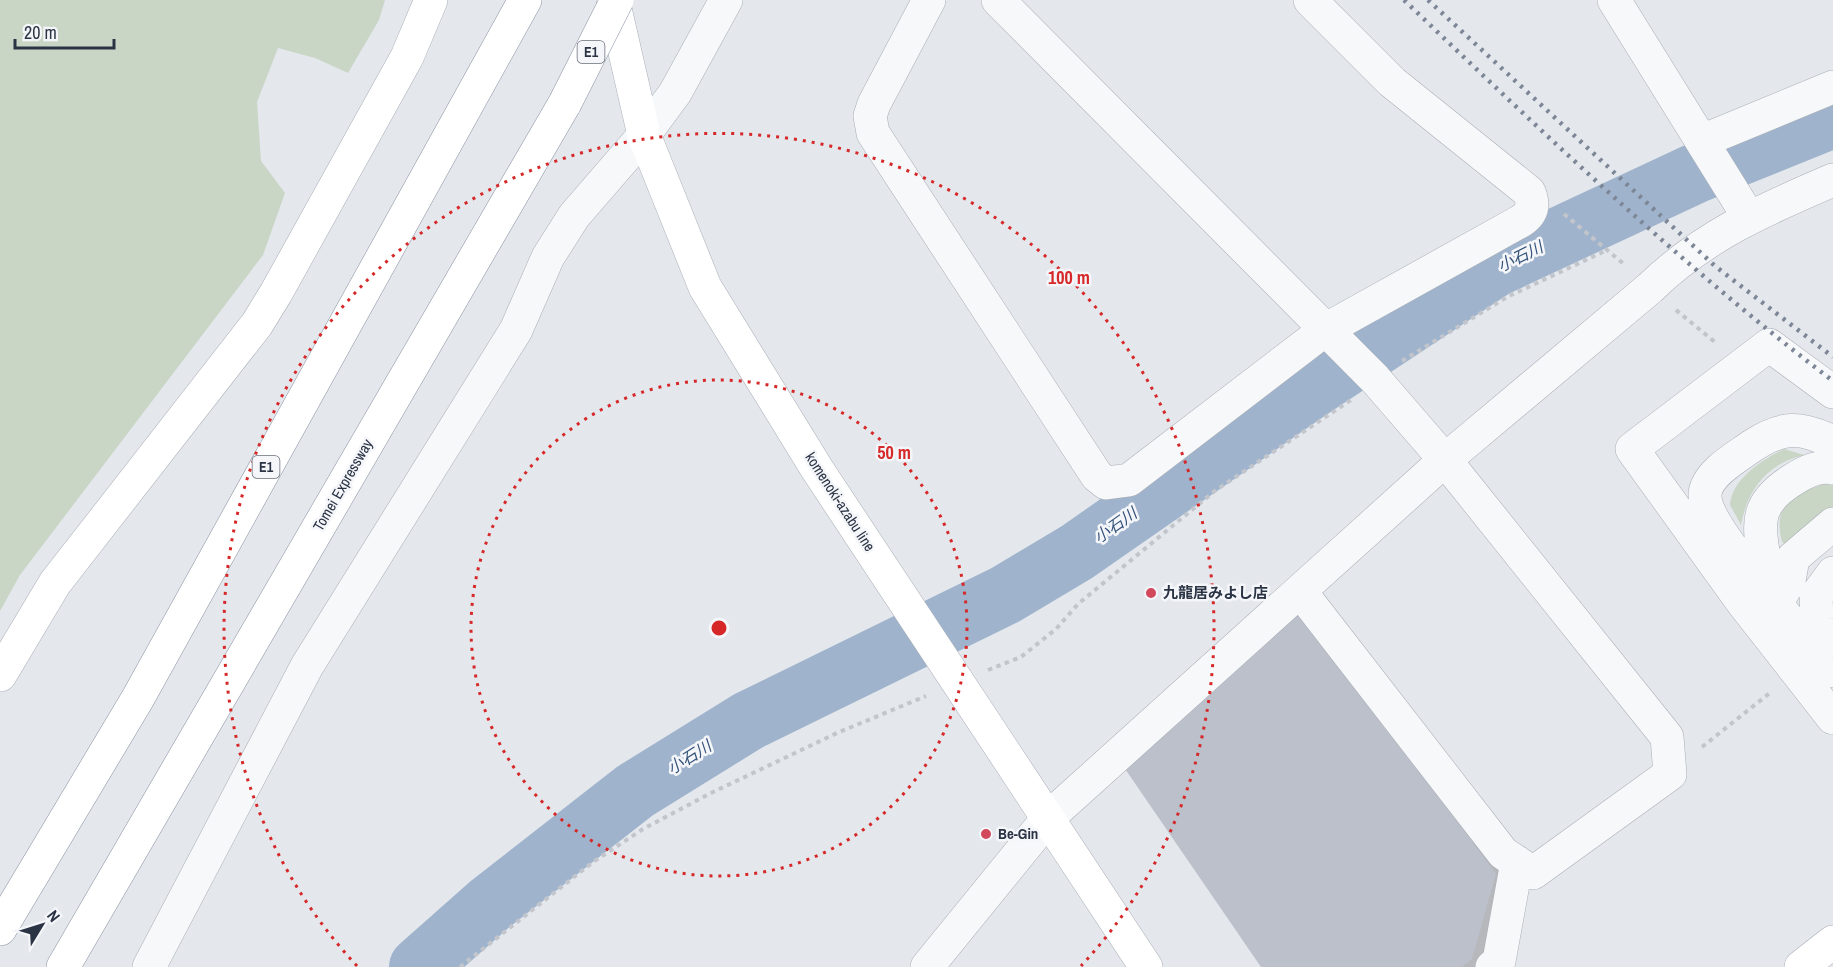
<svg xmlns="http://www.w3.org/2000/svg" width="1833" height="967" viewBox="0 0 1833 967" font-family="'Archivo Narrow','Noto Sans JP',sans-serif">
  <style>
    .green { fill: #c9d6c5 }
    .shadow { fill: #0003 }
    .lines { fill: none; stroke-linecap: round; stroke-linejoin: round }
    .river { stroke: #9fb4cc; stroke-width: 60 }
    .building { fill: #bbc0ca }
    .street-casing { stroke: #a9aeb7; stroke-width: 34 }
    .secondary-casing { stroke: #a9aeb7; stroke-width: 34 }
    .highway-casing { stroke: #8b94a3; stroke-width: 34 }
    .path { stroke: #c2c5cb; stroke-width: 4; stroke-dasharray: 4.5 4.5; stroke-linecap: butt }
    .street { stroke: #f7f8fa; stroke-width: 33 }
    .secondary { stroke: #fff; stroke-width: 33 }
    .highway { stroke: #fff; stroke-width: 33 }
    .rail { stroke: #7d8696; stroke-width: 4.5; stroke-dasharray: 3 6; stroke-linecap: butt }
    .highway-bridge-casing { stroke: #8b94a3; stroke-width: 34; stroke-linecap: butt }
    .highway-bridge { stroke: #fff; stroke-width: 33 }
    .ring { fill: none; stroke: #d62828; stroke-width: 3; stroke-dasharray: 3 6 }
    .poi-dot { fill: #d1495b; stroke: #f4f6f9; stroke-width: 2 }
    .labels { text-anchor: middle; stroke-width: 5; stroke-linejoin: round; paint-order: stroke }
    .shield { fill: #f4f6f9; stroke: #676e7b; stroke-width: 1.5 }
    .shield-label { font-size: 14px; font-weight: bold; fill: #2b3445 }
    .street-label { font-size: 15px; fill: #2b3445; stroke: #f4f6f9 }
    .poi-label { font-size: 15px; font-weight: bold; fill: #2b3445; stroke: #f4f6f9; text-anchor: start }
    .water-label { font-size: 16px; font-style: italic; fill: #34527a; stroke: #f4f6f9 }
    .centre { fill: #d62828; stroke: #f4f6f9; stroke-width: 3 }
    .ring-label { font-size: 18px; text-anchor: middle; font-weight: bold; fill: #d62828; stroke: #f4f6f9; stroke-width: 5; stroke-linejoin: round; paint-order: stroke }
  </style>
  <rect width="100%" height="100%" fill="#e4e7ec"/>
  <path class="green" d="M 0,0 L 385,0 L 379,20 L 348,73 L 315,58 L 278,48 L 257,102 L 261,161 L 285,193 L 263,255 L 20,575 L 0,611 Z
    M 1784,449 L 1804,455 C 1768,463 1747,490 1741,525 L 1730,505 C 1732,479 1762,460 1784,449 Z
    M 1827,483 L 1833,484 L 1833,511 L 1787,545 L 1782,542 C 1772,501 1794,494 1827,483 Z"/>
  <path class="shadow" d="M 1298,604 L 1525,892 L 1503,967 L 1263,967 Z"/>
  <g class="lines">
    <path class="river" d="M 419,967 L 489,905 L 635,791 L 748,721 L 1005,595 L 1077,552 L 1311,389 L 1495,267 L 1694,174 L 1833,118"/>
  </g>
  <path class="building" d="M 1298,603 L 1496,874 L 1472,959 L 1462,967 L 1261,967 L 1121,763 Z"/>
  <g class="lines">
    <g class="street-casing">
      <path id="street" d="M 929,0 L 874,104 L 870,116 L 873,133 L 1097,476 L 1106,483 L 1129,480 L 1325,330 L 1521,221 C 1533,213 1534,204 1529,192 L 1392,82 L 1310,0
        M 998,0 L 1375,379 L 1445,460 L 1667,737 L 1670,774 L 1533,873 L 1503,853 L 1300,591
        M 1614,0 L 1748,216
        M 1702,141 L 1833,87
        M 1833,392 L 1769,345 L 1632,449 L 1743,603 L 1833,718
        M 1833,442 C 1800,426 1782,426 1752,446 C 1737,457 1707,473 1705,494 C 1703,527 1808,641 1833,671
        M 1766,572 C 1760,527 1750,506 1794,479 C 1805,472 1819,465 1833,468
        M 1777,603 L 1789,581 L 1793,558 L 1833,524
        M 1828,642 L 1817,619 L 1816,596 L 1833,573
        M 149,967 L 307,666 L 516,330 L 548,257 L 574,216 L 644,135 L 675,93 L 726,0
        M 927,967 L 1049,817 L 1445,460 L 1650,288 C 1703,236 1765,209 1833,180
        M 1492,967 L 1499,961 L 1517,862"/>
    </g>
    <g class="secondary-casing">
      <path id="secondary" d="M 613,0 L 644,135 L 705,287 L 817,469 L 1146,967
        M 0,675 L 55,583 L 257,324 L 276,293 L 407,57 L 431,0
        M 1801,967 L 1833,942"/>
    </g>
    <g class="highway-casing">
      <path id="highway" d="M 0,929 L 138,698 L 525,0
        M 63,967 L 565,103"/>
    </g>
    <path class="path" d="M 1564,214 L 1625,265
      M 1676,310 L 1716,343
      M 1402,361 L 1507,297 L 1607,250
      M 988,670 L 1021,657 L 1056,629 L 1078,604 L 1216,490 L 1351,400
      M 1702,747 L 1771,692
      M 460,967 L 593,862 L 643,829 L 711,793 L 837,733 L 926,696"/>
    <use href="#street" class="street"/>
    <use href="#secondary" class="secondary"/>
    <use href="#highway" class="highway"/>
    <path class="rail" d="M 1404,0 C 1542,132 1681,265 1833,381
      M 1428,0 L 1715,266 L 1833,357"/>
    <g class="highway-bridge-casing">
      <path id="highway-bridge" d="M 565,103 L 617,0"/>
    </g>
    <use href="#highway-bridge" class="highway-bridge"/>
  </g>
  <g class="ring">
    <circle cx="719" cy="628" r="248"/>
    <path d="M357 966A495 495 0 1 1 1081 966"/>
  </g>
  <g class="poi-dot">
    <circle cx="1151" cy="593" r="6"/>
    <circle cx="986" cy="834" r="6"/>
  </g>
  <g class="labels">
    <g class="shield">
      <rect x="577.5" y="41" width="27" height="22" rx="4.5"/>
      <rect x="252.5" y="456" width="27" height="22" rx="4.5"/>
    </g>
    <g class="shield-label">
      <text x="591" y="57">E1</text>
      <text x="266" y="472">E1</text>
    </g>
    <g class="street-label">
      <text transform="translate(343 485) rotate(-60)" y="5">Tomei Expressway</text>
      <text transform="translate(840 502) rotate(57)" y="5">komenoki-azabu line</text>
    </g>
    <g class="poi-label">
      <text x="1163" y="598">九龍居みよし店</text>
      <text x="998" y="839">Be-Gin</text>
    </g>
    <g class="water-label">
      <text transform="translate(1520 256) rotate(-26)" y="6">小石川</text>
      <text transform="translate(1115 525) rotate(-35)" y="6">小石川</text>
      <text transform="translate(689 757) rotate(-32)" y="6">小石川</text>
    </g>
  </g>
  <circle cx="719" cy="628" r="9" class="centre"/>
  <g class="ring-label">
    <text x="1069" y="284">100 m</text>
    <text x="894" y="459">50 m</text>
  </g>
  <g transform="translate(42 925) rotate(52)" stroke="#f4f6f9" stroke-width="4.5" paint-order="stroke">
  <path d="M0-4.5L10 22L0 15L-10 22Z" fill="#2b3445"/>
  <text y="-9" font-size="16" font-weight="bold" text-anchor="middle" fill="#2b3445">N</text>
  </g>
  <path d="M15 39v9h99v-9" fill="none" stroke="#2b3445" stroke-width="3"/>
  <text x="24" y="39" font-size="18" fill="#2b3445" stroke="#f4f6f9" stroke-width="4.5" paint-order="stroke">20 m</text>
</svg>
